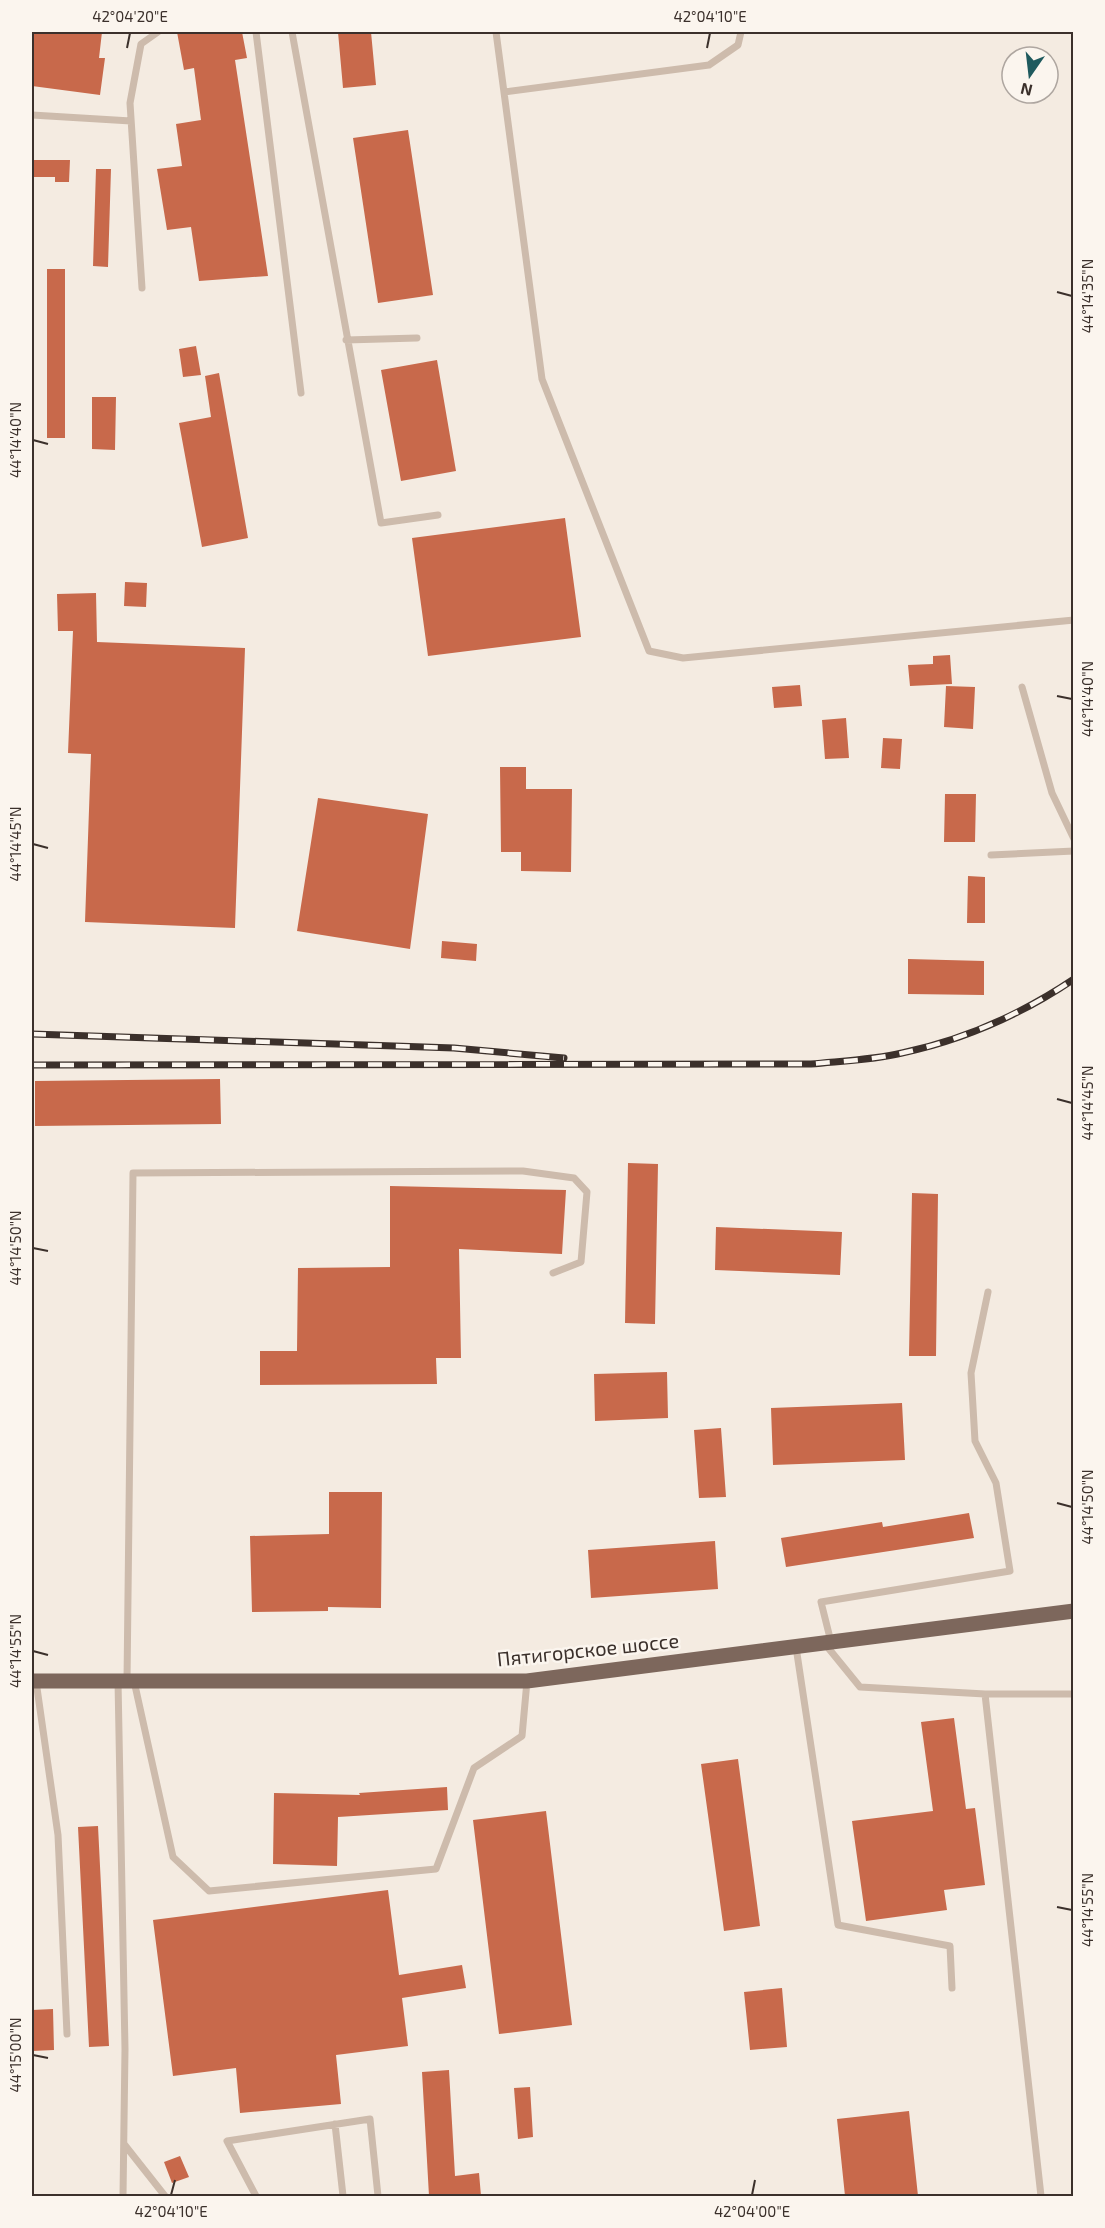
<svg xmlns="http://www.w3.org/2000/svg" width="1105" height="2228" viewBox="0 0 1105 2228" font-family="'Exo 2',sans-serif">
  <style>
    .building { fill: #c8694b }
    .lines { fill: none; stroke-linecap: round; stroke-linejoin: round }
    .lane { stroke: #cdbbac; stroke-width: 7 }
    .primary { stroke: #7d675c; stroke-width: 15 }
    .rail-casing { stroke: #3b302b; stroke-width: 7 }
    .rail { stroke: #fbf5ee; stroke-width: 4.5; stroke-dasharray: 14; stroke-linecap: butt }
    .ticks { fill: none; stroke: #3b302b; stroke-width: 2 }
    .labels { text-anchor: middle; stroke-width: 5; stroke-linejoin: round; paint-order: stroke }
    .street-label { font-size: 20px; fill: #3b302b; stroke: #fbf5ee }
    .neatline { fill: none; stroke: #3b302b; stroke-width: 2 }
    .ticks-label { font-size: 15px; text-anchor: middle; fill: #3b302b }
  </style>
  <rect width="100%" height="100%" fill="#f4ebe1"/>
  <path class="building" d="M 32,32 L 102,32 L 99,58 L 105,58 L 100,95 L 32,86 Z
    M 177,32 L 242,32 L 247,58 L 235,60 L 268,276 L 199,281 L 191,227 L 167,230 L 157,169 L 182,166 L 176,124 L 201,120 L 194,68 L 184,70 Z
    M 338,32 L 371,32 L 376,85 L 343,88 Z
    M 408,130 L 433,295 L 378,303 L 353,138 Z
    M 32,160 L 70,160 L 69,182 L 55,182 L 55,177 L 32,177 Z
    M 96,169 L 111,169 L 108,267 L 93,266 Z
    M 47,269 L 65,269 L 65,438 L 47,438 Z
    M 196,346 L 201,375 L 183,377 L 179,349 Z
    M 437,360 L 456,471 L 401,481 L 381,370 Z
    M 219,373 L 248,538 L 202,547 L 179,423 L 211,417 L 205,376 Z
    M 92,397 L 116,397 L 115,450 L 92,449 Z
    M 565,518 L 581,637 L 428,656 L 412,538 Z
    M 125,582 L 147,583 L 146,607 L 124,606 Z
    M 96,593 L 97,642 L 245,648 L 235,928 L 85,922 L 91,754 L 68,753 L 73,631 L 58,631 L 57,594 Z
    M 950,655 L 952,684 L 910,686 L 908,665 L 933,664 L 933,656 Z
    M 800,685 L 802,706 L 774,708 L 772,687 Z
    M 946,686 L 975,687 L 973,729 L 944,727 Z
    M 846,718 L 849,758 L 825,759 L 822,720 Z
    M 883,738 L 902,739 L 900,769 L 881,768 Z
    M 500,767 L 526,767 L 526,789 L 572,789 L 571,872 L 521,871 L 521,852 L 501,852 Z
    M 945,794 L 976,794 L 975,842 L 944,842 Z
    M 318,798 L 428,814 L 410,949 L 297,931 Z
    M 968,876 L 985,877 L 985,923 L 967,923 Z
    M 442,941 L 477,944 L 476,961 L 441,958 Z
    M 908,959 L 984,961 L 984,995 L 908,994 Z
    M 220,1079 L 221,1124 L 35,1126 L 35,1081 Z
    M 628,1163 L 658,1164 L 655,1324 L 625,1323 Z
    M 390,1186 L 566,1190 L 562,1254 L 459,1249 L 461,1358 L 436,1358 L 437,1384 L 260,1385 L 260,1351 L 297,1351 L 298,1268 L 390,1267 Z
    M 912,1193 L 938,1194 L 936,1356 L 909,1356 Z
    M 716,1227 L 842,1232 L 840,1275 L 715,1270 Z
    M 667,1372 L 668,1418 L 595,1421 L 594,1374 Z
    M 902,1403 L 905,1460 L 773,1465 L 771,1408 Z
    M 721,1428 L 726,1497 L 699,1498 L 694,1430 Z
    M 329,1492 L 382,1492 L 381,1608 L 328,1607 L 328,1611 L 252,1612 L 250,1536 L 329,1534 Z
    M 969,1513 L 974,1538 L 786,1567 L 781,1538 L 882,1522 L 883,1527 Z
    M 715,1541 L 718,1589 L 591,1598 L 588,1550 Z
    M 954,1718 L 966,1809 L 975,1808 L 985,1885 L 944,1890 L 947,1910 L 866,1921 L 852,1821 L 933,1811 L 921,1722 Z
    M 738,1759 L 760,1926 L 724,1931 L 701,1764 Z
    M 447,1787 L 448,1810 L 338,1817 L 337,1866 L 273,1864 L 274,1793 L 360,1795 L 359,1793 Z
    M 546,1811 L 572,2025 L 499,2034 L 473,1820 Z
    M 98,1826 L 109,2046 L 89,2047 L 78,1827 Z
    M 388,1890 L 399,1975 L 462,1965 L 466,1988 L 402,1998 L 408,2046 L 336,2055 L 341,2104 L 240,2113 L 236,2068 L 173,2076 L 153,1920 Z
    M 782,1988 L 787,2047 L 750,2050 L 744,1992 Z
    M 53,2009 L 54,2050 L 32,2051 L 32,2010 Z
    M 449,2070 L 455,2176 L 479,2173 L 481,2196 L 429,2196 L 422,2072 Z
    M 530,2087 L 533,2137 L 518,2139 L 514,2088 Z
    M 909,2111 L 918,2196 L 845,2196 L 837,2119 Z
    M 180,2156 L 189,2177 L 172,2183 L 164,2162 Z"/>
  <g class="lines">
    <path class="lane" d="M 256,32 L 301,393
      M 292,32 L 381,523 L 438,515
      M 496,32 L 542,379 L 649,651 L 683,658 L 1074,620
      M 504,92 L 709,65 L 738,45 L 741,32
      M 32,115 L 131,121
      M 142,288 L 130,103 L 141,44 L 158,32
      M 346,340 L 417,338
      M 1022,687 L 1052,793 L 1074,839
      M 991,855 L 1074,851
      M 831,1642 L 821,1602 L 1010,1571 L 996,1483 L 975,1441 L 971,1373 L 988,1292
      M 825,1644 L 860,1687 L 985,1694 L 1074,1694
      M 796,1647 L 838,1925 L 950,1946 L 952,1988
      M 36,1681 L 58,1835 L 67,2034
      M 118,1681 L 125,2049 L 123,2196
      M 127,1681 L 133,1173 L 523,1171 L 574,1178 L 587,1192 L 581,1262 L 553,1273
      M 134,1681 L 173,1857 L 209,1891 L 436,1869 L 474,1768 L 522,1736 L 527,1681
      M 985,1694 L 1041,2196
      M 335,2124 L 343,2196
      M 124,2144 L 165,2196
      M 256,2196 L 227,2141 L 370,2119 L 378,2196"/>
    <path class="primary" d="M 32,1681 L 527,1681 L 1074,1611"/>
    <g class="rail-casing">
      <path id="rail" d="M 32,1034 L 454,1048 L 564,1058
        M 32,1065 L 811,1064 C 841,1061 873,1060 902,1053 C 963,1040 1022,1014 1074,979"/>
    </g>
    <use href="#rail" class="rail"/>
  </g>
  <path class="ticks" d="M 127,48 L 130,33M 707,48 L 710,33M 1057,292 L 1072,296M 33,440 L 48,444M 1057,696 L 1072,699M 33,844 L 48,848M 1057,1099 L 1072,1103M 33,1248 L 48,1251M 1057,1503 L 1072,1507M 33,1651 L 48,1655M 1057,1907 L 1072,1910M 33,2055 L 48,2058M 171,2195 L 175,2180M 752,2195 L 755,2180"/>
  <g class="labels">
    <g class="street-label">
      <text transform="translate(588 1650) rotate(-6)" y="7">Пятигорское шоссе</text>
    </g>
  </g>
  <rect width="1105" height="2228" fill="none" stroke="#fbf5ee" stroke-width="66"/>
  <g transform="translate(1030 75) rotate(194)"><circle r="28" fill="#fbf5ee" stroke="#aea6a0" stroke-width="1.5"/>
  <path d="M0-4.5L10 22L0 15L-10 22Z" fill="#1f5a5e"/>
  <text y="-9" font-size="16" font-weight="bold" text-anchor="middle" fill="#3b302b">N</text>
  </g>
  <rect x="33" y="33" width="1039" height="2162" class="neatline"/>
  <g class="ticks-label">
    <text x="130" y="22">42°04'20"E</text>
    <text x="710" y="22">42°04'10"E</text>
    <text transform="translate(1088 296) rotate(-90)" y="5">44°14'35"N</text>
    <text transform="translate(16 440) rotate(-90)" y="5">44°14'40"N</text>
    <text transform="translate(1088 699) rotate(-90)" y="5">44°14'40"N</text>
    <text transform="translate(16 844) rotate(-90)" y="5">44°14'45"N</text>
    <text transform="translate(1088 1103) rotate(-90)" y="5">44°14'45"N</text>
    <text transform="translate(16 1248) rotate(-90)" y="5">44°14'50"N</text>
    <text transform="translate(1088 1507) rotate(-90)" y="5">44°14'50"N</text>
    <text transform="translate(16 1651) rotate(-90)" y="5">44°14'55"N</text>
    <text transform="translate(1088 1910) rotate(-90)" y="5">44°14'55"N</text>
    <text transform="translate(16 2055) rotate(-90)" y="5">44°15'00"N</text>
    <text x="171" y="2217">42°04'10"E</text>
    <text x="752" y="2217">42°04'00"E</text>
  </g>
</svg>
